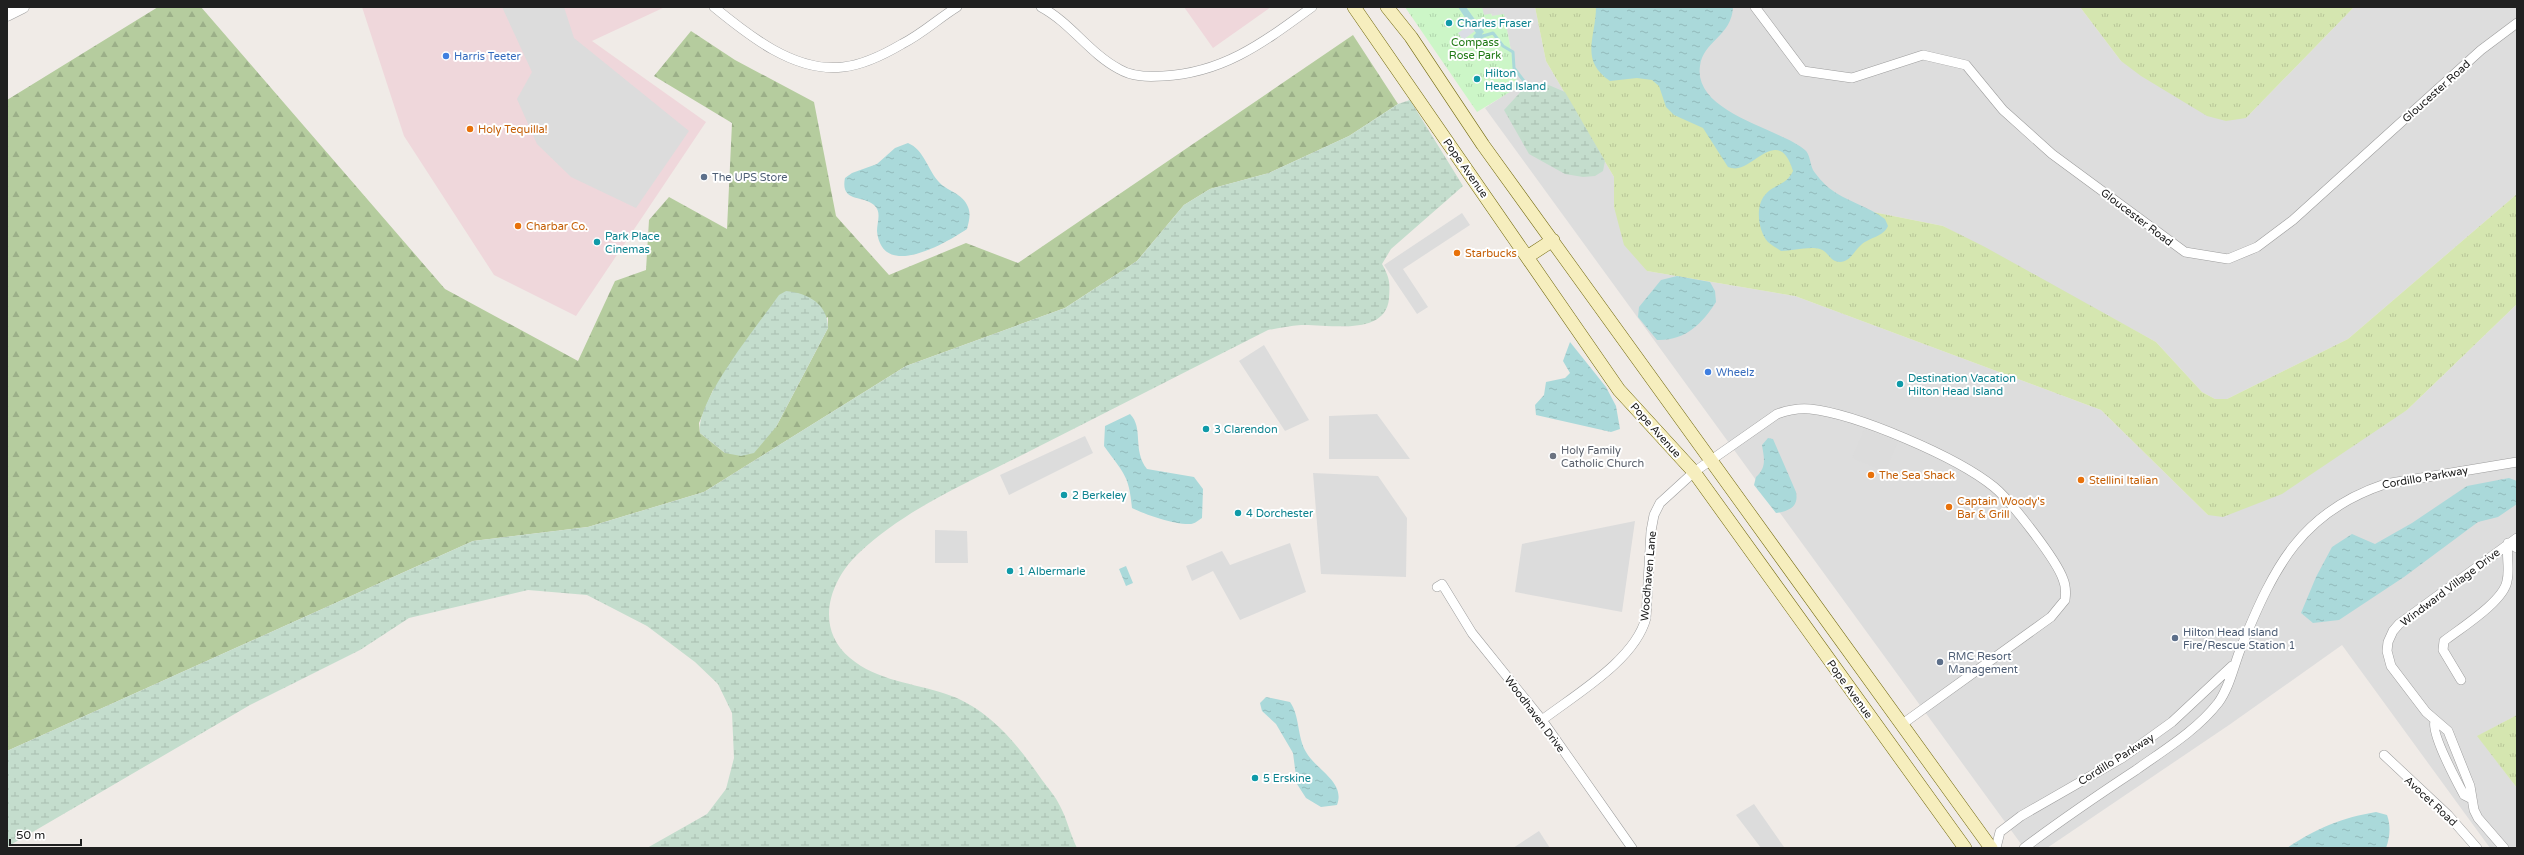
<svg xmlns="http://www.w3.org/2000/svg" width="2524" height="855" viewBox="0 0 2524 855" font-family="'Varela Round',sans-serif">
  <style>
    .residential { fill: #ddd }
    .commercial { fill: #efd7db }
    .grass { fill: url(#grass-tufts) }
    .forest { fill: url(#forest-firs); fill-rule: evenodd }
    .wetland { fill: url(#wetland-marsh) }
    .park { fill: url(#park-tufts) }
    .parking { fill: #dcdcdc }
    .plaza { fill: #dbdde5 }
    .water { fill: url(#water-ripples) }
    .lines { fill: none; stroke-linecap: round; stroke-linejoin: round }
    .stream { stroke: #aad9da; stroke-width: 3 }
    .minor-casing { stroke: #9d9d9d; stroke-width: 10 }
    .tertiary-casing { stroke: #9d9d9d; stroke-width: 13 }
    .secondary-casing { stroke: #71680c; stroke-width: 14 }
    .minor { stroke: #fff; stroke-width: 9 }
    .tertiary { stroke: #fff; stroke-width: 12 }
    .secondary { stroke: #f6eebe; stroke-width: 13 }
    .culture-dot { fill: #0f9aa8; stroke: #fff; stroke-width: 1.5 }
    .shop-dot { fill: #3f7fe0; stroke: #fff; stroke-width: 1.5 }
    .food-dot { fill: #e8710a; stroke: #fff; stroke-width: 1.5 }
    .service-dot { fill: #5c6f8a; stroke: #fff; stroke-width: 1.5 }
    .worship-dot { fill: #6b7280; stroke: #fff; stroke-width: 1.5 }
    .labels { text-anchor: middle; stroke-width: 4; stroke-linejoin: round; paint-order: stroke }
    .culture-label { font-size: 11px; fill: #0d838f; stroke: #fff; text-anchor: start }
    .park-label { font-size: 11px; fill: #1e7813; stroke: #fff }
    .shop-label { font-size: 11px; fill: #366cbe; stroke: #fff; text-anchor: start }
    .street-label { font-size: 11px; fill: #202020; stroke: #fff }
    .food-label { font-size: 11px; fill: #c56008; stroke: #fff; text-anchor: start }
    .service-label { font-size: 11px; fill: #4e5e75; stroke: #fff; text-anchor: start }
    .worship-label { font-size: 11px; fill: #5b616d; stroke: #fff; text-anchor: start }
  </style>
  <defs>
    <pattern id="grass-tufts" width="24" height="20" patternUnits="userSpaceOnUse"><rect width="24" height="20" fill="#d5e6b0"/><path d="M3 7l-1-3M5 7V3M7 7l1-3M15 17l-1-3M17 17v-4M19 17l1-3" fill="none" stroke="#b7c597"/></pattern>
    <pattern id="forest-firs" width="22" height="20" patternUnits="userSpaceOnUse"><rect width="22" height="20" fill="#b5cc9e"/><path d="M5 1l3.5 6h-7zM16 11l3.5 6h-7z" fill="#9baf88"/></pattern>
    <pattern id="wetland-marsh" width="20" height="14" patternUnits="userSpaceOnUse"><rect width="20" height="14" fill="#c4ddcd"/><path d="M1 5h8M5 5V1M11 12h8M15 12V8" fill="none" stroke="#a8bdb0"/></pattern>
    <pattern id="park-tufts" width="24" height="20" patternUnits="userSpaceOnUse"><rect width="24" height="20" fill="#ccf6c7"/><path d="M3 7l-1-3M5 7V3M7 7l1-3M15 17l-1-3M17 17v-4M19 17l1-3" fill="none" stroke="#afd3ab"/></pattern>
    <pattern id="water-ripples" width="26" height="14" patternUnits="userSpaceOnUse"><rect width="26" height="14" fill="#aad9da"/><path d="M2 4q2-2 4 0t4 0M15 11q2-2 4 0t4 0" fill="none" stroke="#92babb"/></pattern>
  </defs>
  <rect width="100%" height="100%" fill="#f0ebe7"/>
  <path class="residential" d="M 1489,7 L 1535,7 L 1546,61 L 1614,177 L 1614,207 L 1647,271 L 1795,296 L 2101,410 L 2208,515 L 2407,410 L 2517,304 L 2517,715 L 2478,736 L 2517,788 L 2517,848 L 2490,848 L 2342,645 L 2229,725 L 2047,848 L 2024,848 L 1485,108 L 1518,86 L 1504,15 L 1492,16 Z
    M 1678,7 L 2080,7 L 2121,61 L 2246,118 L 2354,7 L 2517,7 L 2517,194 L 2348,339 L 2227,399 L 2215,399 L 2202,392 L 2156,342 L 1943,226 L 1813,200 L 1680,94 Z"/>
  <path class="commercial" d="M 362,7 L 665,7 L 592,41 L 706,122 L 576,316 L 494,275 L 404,136 Z
    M 1184,7 L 1271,7 L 1213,48 Z"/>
  <path class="grass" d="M 1535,7 L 1678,7 L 1680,94 L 1793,147 L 1813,200 L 1943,226 L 1985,247 L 2156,342 L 2202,392 L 2215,399 L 2227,399 L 2348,339 L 2517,194 L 2517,304 L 2407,410 L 2282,494 L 2223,517 L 2208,515 L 2101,410 L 1795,296 L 1647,271 L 1624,245 L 1614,207 L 1614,177 L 1546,61 Z
    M 2080,7 L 2354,7 L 2246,118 L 2226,121 L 2207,116 L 2141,76 L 2121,61 Z
    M 2517,715 L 2517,788 L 2477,736 Z"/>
  <path class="forest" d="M 158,7 L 201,7 L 445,289 L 578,361 L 615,281 L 646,270 L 649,220 L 669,197 L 727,229 L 732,123 L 654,76 L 691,31 L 735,60 L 814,102 L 836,216 L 889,275 L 966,243 L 1018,263 L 1353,35 L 1398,104 L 1349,136 L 1269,173 L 1210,189 L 1184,205 L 1137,261 L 1065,308 L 906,366 L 704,492 L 588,527 L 473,541 L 7,751 L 7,100 ZM 828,317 L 828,328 L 776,427 L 725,453 L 700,433 L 699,423 L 713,390 Z"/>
  <path class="wetland" d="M 1544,83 L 1565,92 L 1605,161 L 1603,171 L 1595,176 L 1583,177 L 1565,174 L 1529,154 L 1504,110 L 1527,85 Z
    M 1410,100 L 1463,186 L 1391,249 L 1382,264 C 1390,279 1390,282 1389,299 C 1385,337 1328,324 1301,325 C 1290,326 1279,328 1268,330 C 1187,371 1107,412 1026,453 C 969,482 907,508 860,552 C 829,580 814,628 850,658 C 877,681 914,683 946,694 C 989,708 1018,745 1042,780 C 1048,788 1056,797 1060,806 C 1067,819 1070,834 1077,848 L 647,848 L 707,814 L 726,789 L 734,758 L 732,713 L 718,684 L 695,662 L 647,626 L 587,595 L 528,590 L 409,618 L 360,650 L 250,705 L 7,847 L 7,751 L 473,541 L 588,527 L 704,492 L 906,366 L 1065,308 L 1137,261 L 1184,205 L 1210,189 L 1269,173 L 1349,136 L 1398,104 Z
    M 786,291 C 808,293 828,304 828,328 L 776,427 L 754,453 L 741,456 L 725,453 L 700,433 C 695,401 759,324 779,295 Z"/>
  <path class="park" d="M 1405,7 L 1489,7 L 1492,16 L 1504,14 L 1518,87 L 1477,112 Z"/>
  <path class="parking" d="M 502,7 L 564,7 L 574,38 L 689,131 L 636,208 L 571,177 L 537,144 L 517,99 L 532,72 Z
    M 1482,7 L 1493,7 L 1494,13 L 1484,15 Z
    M 1462,213 L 1470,225 L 1403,269 L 1428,307 L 1417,314 L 1384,265 Z
    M 1264,345 L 1309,420 L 1285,431 L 1239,361 Z
    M 1377,414 L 1410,459 L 1329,459 L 1329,416 Z
    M 1864,429 L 1898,442 L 1885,472 L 1852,458 Z
    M 1085,436 L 1093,453 L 1009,495 L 1000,475 Z
    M 1313,473 L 1378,476 L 1407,518 L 1406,577 L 1321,574 Z
    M 1635,521 L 1622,612 L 1515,592 L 1522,544 Z
    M 935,530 L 967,531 L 968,563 L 935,563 Z
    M 1290,543 L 1306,592 L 1240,620 L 1213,571 L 1192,581 L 1186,566 L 1222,551 L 1230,565 Z
    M 1754,804 L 1784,847 L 1784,848 L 1761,848 L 1736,815 Z
    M 1539,831 L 1550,848 L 1513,848 Z"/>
  <path class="plaza" d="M 1468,26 L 1475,31 L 1463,40 L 1458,33 Z"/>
  <path class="water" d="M 1458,7 L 1466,7 L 1476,21 L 1470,25 Z
    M 1596,7 L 1733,7 C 1732,36 1703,41 1700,66 C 1693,113 1779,128 1805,150 C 1810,154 1810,164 1813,170 C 1816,175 1824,184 1829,188 C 1845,201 1868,206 1885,219 L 1888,226 C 1883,237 1870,237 1861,245 C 1854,251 1850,262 1840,262 C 1830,262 1829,252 1820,249 C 1809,246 1792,251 1781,251 C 1777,248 1771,245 1768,242 C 1758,231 1755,206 1765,195 C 1774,184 1786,186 1793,171 C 1780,127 1756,165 1738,168 C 1735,169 1731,168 1728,167 L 1703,128 L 1674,115 L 1666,107 L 1659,86 L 1652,80 L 1637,78 L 1610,81 C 1579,60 1596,37 1596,7 Z
    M 1478,24 L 1484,32 L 1482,34 L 1484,37 L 1477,42 L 1473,36 L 1476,33 L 1472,27 Z
    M 908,143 C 924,150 927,168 938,181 C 946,191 963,193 968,207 C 971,214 969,221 967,229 C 946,243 882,281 877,231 C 877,222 882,212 874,205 C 863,195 840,203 845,178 L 852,173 L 877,164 L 895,148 Z
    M 1677,276 L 1710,282 L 1715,291 L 1716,302 C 1702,324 1685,341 1657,340 L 1638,317 L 1639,307 L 1661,280 Z
    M 1570,342 L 1606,387 L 1616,406 L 1620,429 L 1611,432 L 1536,415 L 1535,405 L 1544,395 L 1546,382 L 1565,378 L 1570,373 L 1563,361 Z
    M 1130,414 C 1144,428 1132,450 1147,469 L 1194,477 L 1203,489 L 1202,518 C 1199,520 1194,524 1191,524 C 1176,525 1146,515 1132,508 C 1129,474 1123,473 1104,446 L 1105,426 Z
    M 1768,438 L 1773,439 L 1796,492 C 1799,507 1789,511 1776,513 L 1754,485 L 1756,477 C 1767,467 1764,458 1762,445 Z
    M 2509,478 L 2517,481 L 2517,504 L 2498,517 L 2478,522 L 2404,577 L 2339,620 L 2313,623 L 2301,613 L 2316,577 L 2332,547 L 2352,534 L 2375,544 L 2412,523 L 2467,486 Z
    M 1126,566 L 1133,583 L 1126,586 L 1119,569 Z
    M 1266,697 L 1290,702 C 1300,716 1297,737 1306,752 C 1315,769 1346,782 1337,805 L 1321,807 L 1306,798 L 1297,784 L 1293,753 L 1276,724 L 1262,711 L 1260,703 Z
    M 2376,812 L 2387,815 C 2391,826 2390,837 2386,848 L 2287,848 C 2317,828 2341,818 2376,812 Z"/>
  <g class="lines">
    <path class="stream" d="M 1483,36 L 1493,33 L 1503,46 L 1513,52 L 1514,68 L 1527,85"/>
    <g class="minor-casing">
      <path id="minor" d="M 714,7 C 748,35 795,73 843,67 C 863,65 885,54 902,44 C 922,34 939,18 957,7
        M 1041,7 C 1071,23 1089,53 1119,69 C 1132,77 1148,77 1163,76 C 1224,73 1264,42 1312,7
        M 1755,7 L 1803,71 L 1852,78 L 1923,55 L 1966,65 L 2003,110 L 2052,154 L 2185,252 L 2228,259 L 2257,247 L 2293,220 L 2481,50 L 2517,23
        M 1437,587 L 1442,584 L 1472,633 L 1542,720 L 1632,848
        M 2461,680 L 2443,650 L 2444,641 C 2461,628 2504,601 2507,581 C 2510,569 2506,556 2508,543 L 2517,548
        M 1542,720 C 1576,694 1635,660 1646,618 L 1651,531 L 1654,515 L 1660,503 L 1694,472 L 1777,414 C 1788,410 1799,408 1810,409 C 1857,414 1957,457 1994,487 C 2010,500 2056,559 2063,579 C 2066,586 2066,593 2065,600 L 2051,617 L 1901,725
        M 2435,721 C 2430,732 2457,782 2464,795 L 2470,798
        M 2384,755 L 2448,815 L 2477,848
        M 1996,848 L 2000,832 L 2021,816 L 2122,758 L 2172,722 L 2232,666
        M 2024,848 C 2060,821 2098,795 2136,770 C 2164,750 2196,731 2218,703 C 2230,687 2234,664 2242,645 C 2274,567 2301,512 2385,484 L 2517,462
        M 2504,848 L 2478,818 L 2474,810 L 2470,786 L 2448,731 L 2426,712 L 2391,666 L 2387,651 L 2388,642 L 2393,631 L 2399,624 L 2517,538"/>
    </g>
    <g class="tertiary-casing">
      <path id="tertiary" d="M 7,15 L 23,7"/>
    </g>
    <g class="secondary-casing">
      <path id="secondary" d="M 1354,7 L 1619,390 L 1694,472 L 1965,848
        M 1387,7 L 1411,37 L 1483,145 L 1991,848
        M 1527,257 L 1553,240"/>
    </g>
    <use href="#minor" class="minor"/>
    <use href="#tertiary" class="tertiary"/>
    <use href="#secondary" class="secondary"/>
  </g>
  <g class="culture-dot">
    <circle cx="1449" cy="23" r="4"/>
    <circle cx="1477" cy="79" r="4"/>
    <circle cx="597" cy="242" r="4"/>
    <circle cx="1900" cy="384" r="4"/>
    <circle cx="1206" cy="429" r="4"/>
    <circle cx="1064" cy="495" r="4"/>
    <circle cx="1238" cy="513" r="4"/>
    <circle cx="1010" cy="571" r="4"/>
    <circle cx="1255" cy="778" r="4"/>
  </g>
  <g class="shop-dot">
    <circle cx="446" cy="56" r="4"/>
    <circle cx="1708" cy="372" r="4"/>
  </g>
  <g class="food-dot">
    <circle cx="470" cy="129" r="4"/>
    <circle cx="518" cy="226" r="4"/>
    <circle cx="1457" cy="253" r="4"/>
    <circle cx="1871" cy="475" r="4"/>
    <circle cx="2081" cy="480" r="4"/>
    <circle cx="1949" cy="507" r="4"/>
  </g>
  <g class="service-dot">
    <circle cx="704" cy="177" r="4"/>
    <circle cx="2175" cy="638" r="4"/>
    <circle cx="1940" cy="662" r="4"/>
  </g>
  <circle class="worship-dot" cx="1553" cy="456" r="4"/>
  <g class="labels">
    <g class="culture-label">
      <text x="1457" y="27">Charles Fraser</text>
      <text x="1485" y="77">Hilton<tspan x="1485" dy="13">Head Island</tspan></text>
      <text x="605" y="240">Park Place<tspan x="605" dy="13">Cinemas</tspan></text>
      <text x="1908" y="382">Destination Vacation<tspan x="1908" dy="13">Hilton Head Island</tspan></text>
      <text x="1214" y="433">3 Clarendon</text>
      <text x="1072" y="499">2 Berkeley</text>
      <text x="1246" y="517">4 Dorchester</text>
      <text x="1018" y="575">1 Albermarle</text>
      <text x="1263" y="782">5 Erskine</text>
    </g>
    <g class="park-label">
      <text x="1475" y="46">Compass<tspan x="1475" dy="13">Rose Park</tspan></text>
    </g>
    <g class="shop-label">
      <text x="454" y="60">Harris Teeter</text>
      <text x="1716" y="376">Wheelz</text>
    </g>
    <g class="street-label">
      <text transform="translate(2436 91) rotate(-42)" y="4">Gloucester Road</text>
      <text transform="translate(1466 168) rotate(55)" y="4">Pope Avenue</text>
      <text transform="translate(2137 217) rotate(37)" y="4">Gloucester Road</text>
      <text transform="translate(1656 430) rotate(48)" y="4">Pope Avenue</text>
      <text transform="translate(2425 477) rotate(-10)" y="4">Cordillo Parkway</text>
      <text transform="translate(1648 576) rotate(-85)" y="4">Woodhaven Lane</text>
      <text transform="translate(2450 587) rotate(-37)" y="4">Windward Village Drive</text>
      <text transform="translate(1850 689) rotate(54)" y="4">Pope Avenue</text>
      <text transform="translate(1535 714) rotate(53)" y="4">Woodhaven Drive</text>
      <text transform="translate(2116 759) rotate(-32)" y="4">Cordillo Parkway</text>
      <text transform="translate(2431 801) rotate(43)" y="4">Avocet Road</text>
    </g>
    <g class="food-label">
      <text x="478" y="133">Holy Tequilla!</text>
      <text x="526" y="230">Charbar Co.</text>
      <text x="1465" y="257">Starbucks</text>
      <text x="1879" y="479">The Sea Shack</text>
      <text x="2089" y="484">Stellini Italian</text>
      <text x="1957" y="505">Captain Woody's<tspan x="1957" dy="13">Bar &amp; Grill</tspan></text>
    </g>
    <g class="service-label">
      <text x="712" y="181">The UPS Store</text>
      <text x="2183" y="636">Hilton Head Island<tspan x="2183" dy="13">Fire/Rescue Station 1</tspan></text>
      <text x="1948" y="660">RMC Resort<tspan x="1948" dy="13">Management</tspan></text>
    </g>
    <g class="worship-label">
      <text x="1561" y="454">Holy Family<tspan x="1561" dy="13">Catholic Church</tspan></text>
    </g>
  </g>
  <rect width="2524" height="855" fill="none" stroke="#202020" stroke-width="16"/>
  <path d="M10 839v6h71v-6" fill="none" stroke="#202020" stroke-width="2"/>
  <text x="16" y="839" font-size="12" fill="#202020" stroke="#ffffff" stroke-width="3" paint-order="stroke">50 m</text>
</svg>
